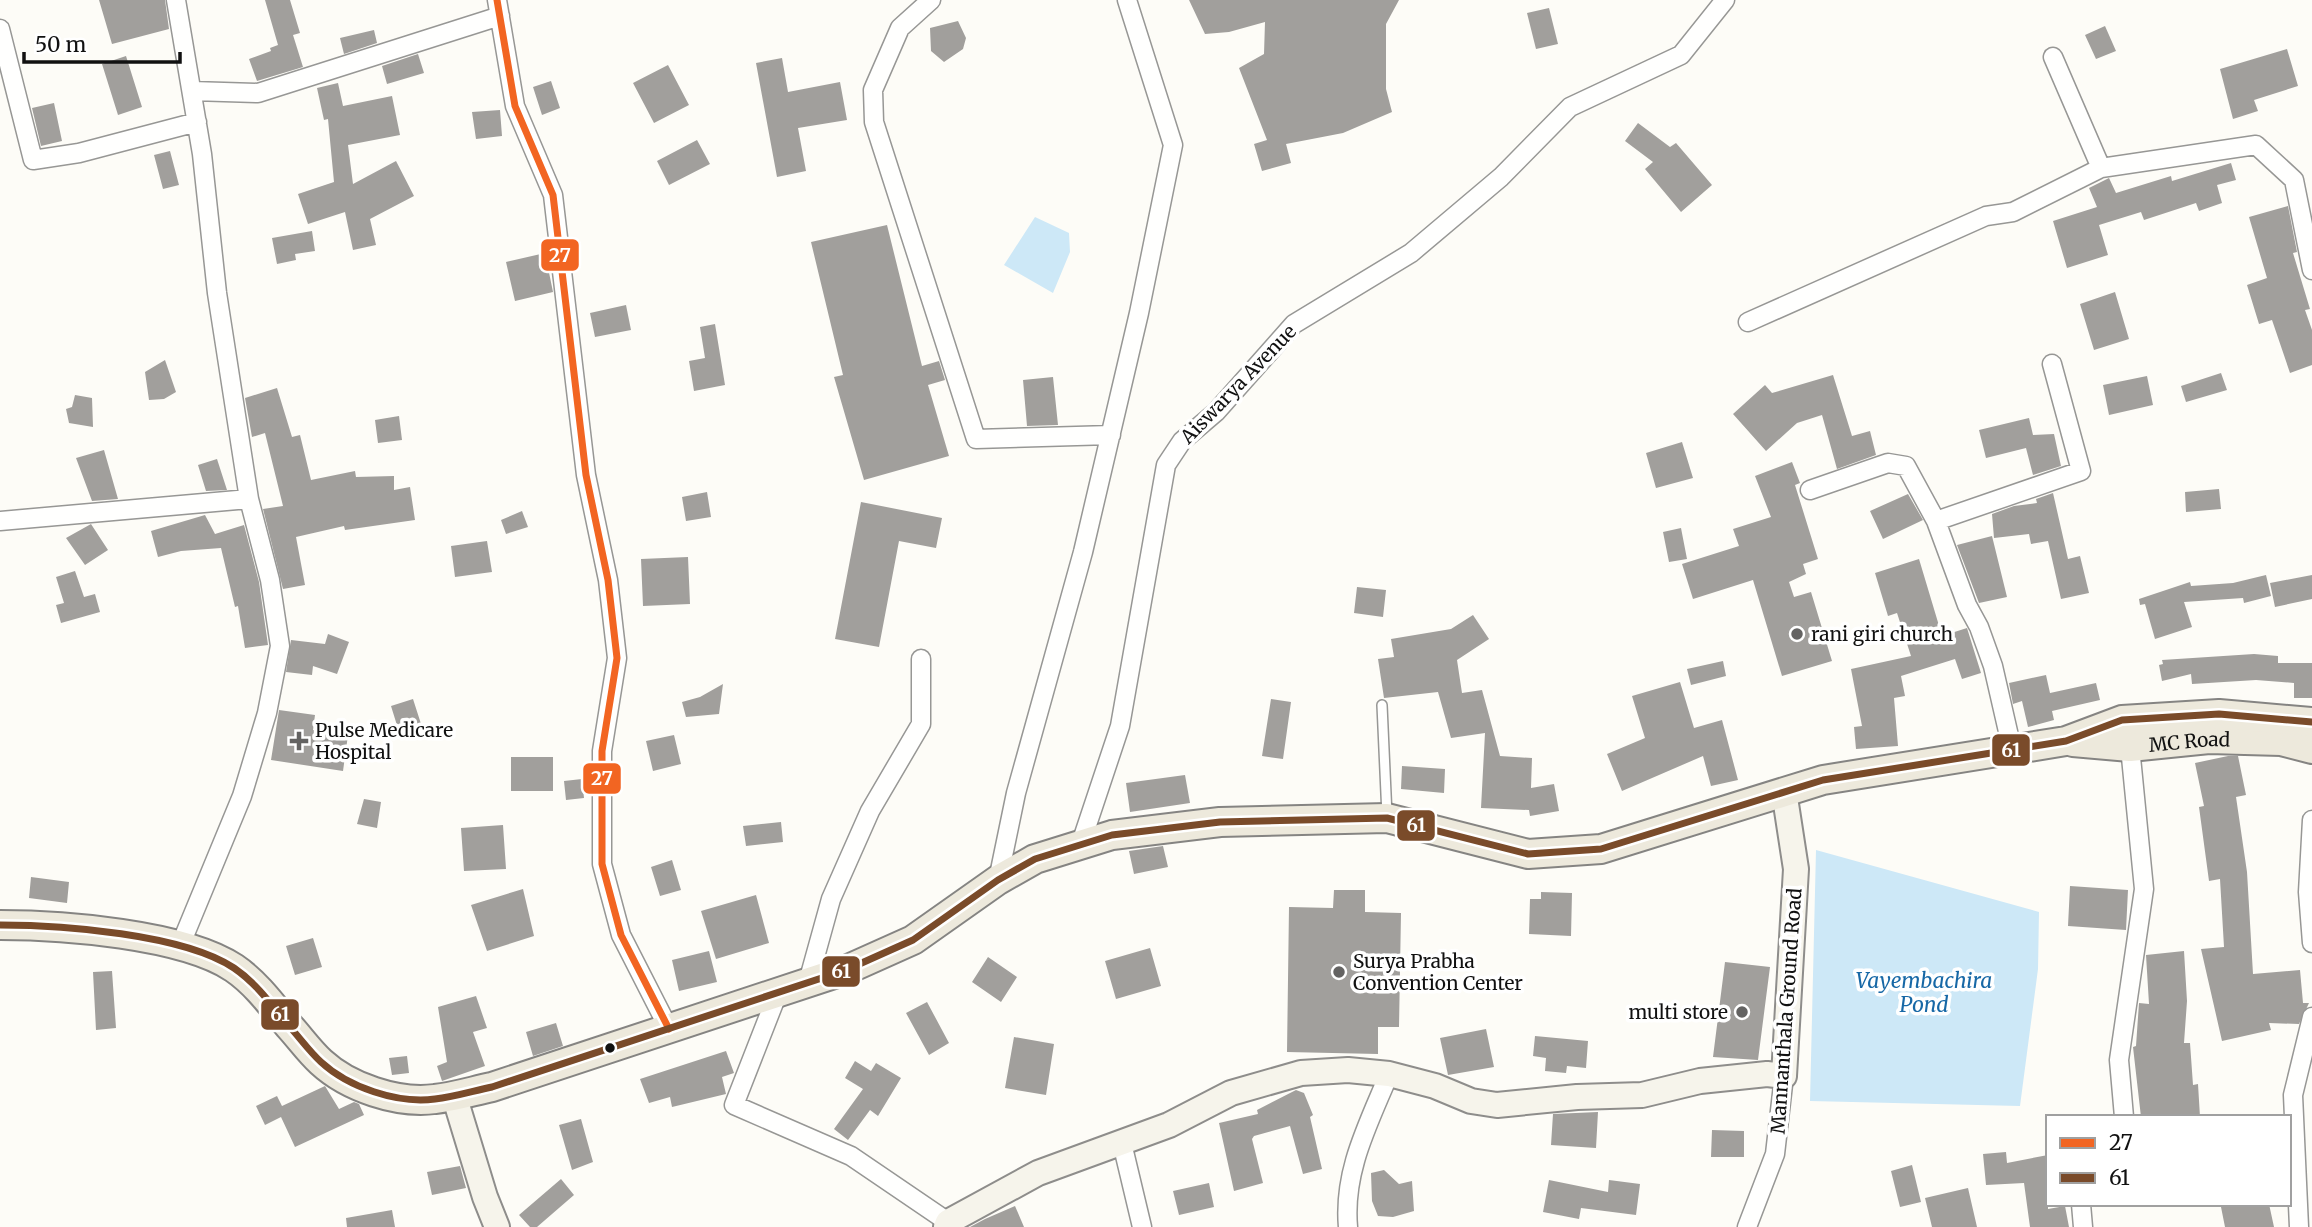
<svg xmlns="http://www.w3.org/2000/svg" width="2312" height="1227" viewBox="0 0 2312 1227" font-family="Merriweather,serif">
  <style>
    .water { fill: #cde8f7 }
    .building { fill: #a19f9c }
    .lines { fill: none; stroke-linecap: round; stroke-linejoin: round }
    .lane-casing { stroke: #979795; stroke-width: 12 }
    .street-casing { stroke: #979795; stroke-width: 21 }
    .secondary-casing { stroke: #8e8d8b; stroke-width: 28 }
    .primary-casing { stroke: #858482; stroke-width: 32 }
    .lane { stroke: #fffffe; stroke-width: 9 }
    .street { stroke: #fffffe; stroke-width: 18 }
    .secondary { stroke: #f6f4eb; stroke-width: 24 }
    .primary { stroke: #ede9dc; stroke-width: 28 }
    .bus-1-casing { stroke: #fff; stroke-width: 12 }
    .bus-2-casing { stroke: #fff; stroke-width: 12 }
    .bus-1 { stroke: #f26522; stroke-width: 7 }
    .bus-2 { stroke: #7a4b2a; stroke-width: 7 }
    .poi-dot { fill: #646362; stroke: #fff; stroke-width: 2.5 }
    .bus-dot { fill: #111; stroke: #fff; stroke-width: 2.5 }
    .labels { text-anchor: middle; stroke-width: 7; stroke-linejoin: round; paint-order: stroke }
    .street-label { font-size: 19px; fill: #111; stroke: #fff }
    .poi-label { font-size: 19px; fill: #111; stroke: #fff; text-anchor: start }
    .water-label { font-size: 21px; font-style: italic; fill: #1768a6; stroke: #fff }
    .line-badge { stroke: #fff; stroke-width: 2.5 }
    .badge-label { font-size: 19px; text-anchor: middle; font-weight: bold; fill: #fff }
  </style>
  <rect width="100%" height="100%" fill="#fdfcf7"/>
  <path class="water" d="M 1035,217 L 1069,233 L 1070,252 L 1053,293 L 1004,265 Z
    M 1816,850 L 2039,912 L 2038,969 L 2020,1106 L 1810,1101 Z"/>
  <path class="building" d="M 99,0 L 165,0 L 169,29 L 112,44 Z
    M 265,0 L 290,0 L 300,33 L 293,35 L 303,67 L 257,81 L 249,59 L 271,51 L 270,48 L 278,45 Z
    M 1189,0 L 1399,0 L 1386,24 L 1386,89 L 1392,112 L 1343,133 L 1286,144 L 1291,163 L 1262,171 L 1254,144 L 1267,140 L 1239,68 L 1264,54 L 1265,22 L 1229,32 L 1205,34 Z
    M 1549,8 L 1558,44 L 1536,49 L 1527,13 Z
    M 958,21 L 966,38 L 963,49 L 944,62 L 931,51 L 930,28 Z
    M 2105,26 L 2116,51 L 2096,59 L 2085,35 Z
    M 374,30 L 377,43 L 344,54 L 340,38 Z
    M 2287,49 L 2298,86 L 2254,100 L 2258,111 L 2233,119 L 2220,69 Z
    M 418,54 L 424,73 L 387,84 L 382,66 Z
    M 126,56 L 142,107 L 118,115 L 102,64 Z
    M 782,58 L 788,92 L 840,82 L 847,120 L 798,128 L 806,171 L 777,177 L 756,63 Z
    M 668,65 L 689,105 L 654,123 L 633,83 Z
    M 551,81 L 560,108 L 542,115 L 533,87 Z
    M 338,83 L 343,106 L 392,96 L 400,135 L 348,145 L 353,184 L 396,161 L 414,196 L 370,219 L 376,245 L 353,250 L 345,212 L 308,224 L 298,194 L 334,182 L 328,119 L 324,120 L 317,88 Z
    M 54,103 L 62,141 L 41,146 L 32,108 Z
    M 500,110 L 502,136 L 476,139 L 472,112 Z
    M 1638,123 L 1670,147 L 1676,143 L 1712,185 L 1681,212 L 1645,169 L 1653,162 L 1625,141 Z
    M 697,140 L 710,164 L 669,185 L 657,161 Z
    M 170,151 L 179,185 L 163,189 L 154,155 Z
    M 2231,163 L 2236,180 L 2217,185 L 2222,203 L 2199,211 L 2196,203 L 2144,220 L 2141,212 L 2099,225 L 2108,255 L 2067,268 L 2053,221 L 2097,207 L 2089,188 L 2109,178 L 2116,193 L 2171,176 L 2172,181 Z
    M 2288,206 L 2297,252 L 2293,253 L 2310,309 L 2305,310 L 2312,330 L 2312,365 L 2290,373 L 2272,320 L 2259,324 L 2247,285 L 2267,278 L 2249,217 Z
    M 887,225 L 922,366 L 939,361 L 945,380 L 928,385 L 949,456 L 864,480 L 834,377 L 843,375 L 811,242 Z
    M 312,231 L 315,251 L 295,254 L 296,260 L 277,264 L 272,238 Z
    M 545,253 L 553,292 L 515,301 L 506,262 Z
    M 2115,292 L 2129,339 L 2094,350 L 2080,304 Z
    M 626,305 L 631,330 L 595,337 L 590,313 Z
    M 715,324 L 725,385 L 694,391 L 689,361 L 705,358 L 700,327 Z
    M 165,360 L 176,392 L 164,399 L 149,400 L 145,372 Z
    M 2221,373 L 2227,390 L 2186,402 L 2181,386 Z
    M 1833,375 L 1852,436 L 1870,431 L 1876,455 L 1837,469 L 1822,415 L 1797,423 L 1766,451 L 1733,414 L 1765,385 L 1772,393 Z
    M 2147,376 L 2153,405 L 2109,415 L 2103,385 Z
    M 1053,377 L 1058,425 L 1027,426 L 1023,380 Z
    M 277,388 L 292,437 L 300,435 L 311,480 L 355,471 L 356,477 L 394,476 L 394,490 L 410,487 L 415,520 L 345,530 L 344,526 L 296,537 L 305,585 L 283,589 L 263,509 L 283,506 L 265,433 L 252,437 L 245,398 Z
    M 75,395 L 92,398 L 93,427 L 69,423 L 66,409 L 72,407 Z
    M 399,416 L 402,440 L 378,443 L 375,420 Z
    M 2029,418 L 2033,435 L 2054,434 L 2061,466 L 2033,475 L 2026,448 L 1986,458 L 1979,430 Z
    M 1682,442 L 1693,478 L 1656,488 L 1646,453 Z
    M 104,450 L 118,499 L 92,501 L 76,458 Z
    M 217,459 L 227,490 L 206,491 L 198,465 Z
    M 1792,462 L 1800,483 L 1795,485 L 1818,559 L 1803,564 L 1806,574 L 1789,582 L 1794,597 L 1811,592 L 1832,661 L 1782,676 L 1753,580 L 1693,599 L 1682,564 L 1739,546 L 1733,529 L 1771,517 L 1755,476 Z
    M 2219,489 L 2221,509 L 2186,512 L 2185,492 Z
    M 707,492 L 711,517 L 686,521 L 682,497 Z
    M 2053,493 L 2068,559 L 2080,556 L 2089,593 L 2061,599 L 2048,541 L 2031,544 L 2029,534 L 1994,538 L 1992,514 L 2014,506 L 2037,503 L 2036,499 Z
    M 1908,494 L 1923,520 L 1883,539 L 1870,511 Z
    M 861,502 L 942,518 L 936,548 L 899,541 L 879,647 L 835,639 Z
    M 522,511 L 528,527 L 506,534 L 501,520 Z
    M 205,515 L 215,534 L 244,525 L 259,582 L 268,645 L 245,648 L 238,606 L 235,607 L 221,548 L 181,551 L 158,557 L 151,531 Z
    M 91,524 L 108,550 L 85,565 L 66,538 Z
    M 1681,528 L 1687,559 L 1669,562 L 1663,532 Z
    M 1992,536 L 2007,597 L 1979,603 L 1957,545 Z
    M 487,541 L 492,572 L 455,577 L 451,546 Z
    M 688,557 L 690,604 L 643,606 L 641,559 Z
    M 1919,559 L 1940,629 L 1943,628 L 1945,635 L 1967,628 L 1981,673 L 1962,679 L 1955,659 L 1901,676 L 1905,696 L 1894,698 L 1898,746 L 1856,749 L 1854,727 L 1862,726 L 1851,669 L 1911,656 L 1897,613 L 1888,616 L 1875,573 Z
    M 75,571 L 84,597 L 95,594 L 100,612 L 61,623 L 56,605 L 64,603 L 56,577 Z
    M 2266,575 L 2271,596 L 2244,603 L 2243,598 L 2184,602 L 2192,627 L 2155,639 L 2145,604 L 2140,605 L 2139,599 L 2190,582 L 2191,586 L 2233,583 Z
    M 2312,575 L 2312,599 L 2275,607 L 2270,583 Z
    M 1357,587 L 1386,590 L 1383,617 L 1354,613 Z
    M 1473,615 L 1489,639 L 1457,660 L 1462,693 L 1482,690 L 1500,756 L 1532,758 L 1531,788 L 1554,784 L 1559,811 L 1530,816 L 1529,810 L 1481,808 L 1485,733 L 1451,738 L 1438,692 L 1384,698 L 1378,659 L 1394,657 L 1391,639 L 1451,629 Z
    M 328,634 L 349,642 L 337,674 L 313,666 L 312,675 L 286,672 L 291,640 L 325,644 Z
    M 2254,654 L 2278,656 L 2278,663 L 2312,663 L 2312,698 L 2294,698 L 2294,683 L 2256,680 L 2192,684 L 2191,674 L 2162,681 L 2159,665 L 2163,664 L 2162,660 Z
    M 1723,661 L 1726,676 L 1691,685 L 1687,669 Z
    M 2046,675 L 2050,693 L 2096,683 L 2100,700 L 2052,711 L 2054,720 L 2028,727 L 2022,701 L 2013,704 L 2009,683 Z
    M 1680,682 L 1694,728 L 1722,720 L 1738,780 L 1711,786 L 1703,756 L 1622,791 L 1607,754 L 1645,738 L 1632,696 Z
    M 723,684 L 719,714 L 686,717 L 682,702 L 700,697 Z
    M 413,699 L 422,727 L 400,735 L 391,706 Z
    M 1271,699 L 1291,702 L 1283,759 L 1262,756 Z
    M 279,710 L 315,715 L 313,730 L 348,735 L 343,771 L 271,760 Z
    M 674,735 L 681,764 L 653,771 L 646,741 Z
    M 2228,756 L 2238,756 L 2246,795 L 2236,797 L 2247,872 L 2253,974 L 2300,970 L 2303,1003 L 2309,1003 L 2299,1024 L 2269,1023 L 2271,1030 L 2222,1041 L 2201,949 L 2224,947 L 2220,879 L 2209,881 L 2199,807 L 2204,806 L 2195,763 Z
    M 511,757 L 553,757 L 553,791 L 511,791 Z
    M 1402,766 L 1445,769 L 1444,793 L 1401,789 Z
    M 1185,775 L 1190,803 L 1130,812 L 1126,783 Z
    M 582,779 L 584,798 L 566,800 L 564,781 Z
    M 364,799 L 381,802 L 377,828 L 357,824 Z
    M 781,822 L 783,842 L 746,846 L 743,826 Z
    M 503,825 L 506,869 L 464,871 L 461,828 Z
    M 1163,846 L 1168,867 L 1134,874 L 1129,851 Z
    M 672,860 L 681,890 L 660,896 L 651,867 Z
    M 31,877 L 69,882 L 67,903 L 29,898 Z
    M 2070,886 L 2128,890 L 2126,930 L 2068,926 Z
    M 523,889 L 534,936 L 487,951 L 471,905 Z
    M 1334,890 L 1365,890 L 1365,912 L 1401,913 L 1399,1027 L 1378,1027 L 1378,1054 L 1287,1052 L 1289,907 L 1333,908 Z
    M 1541,892 L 1572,893 L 1571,936 L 1529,934 L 1530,899 L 1541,899 Z
    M 756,895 L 769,943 L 716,959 L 701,911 Z
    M 313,938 L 322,967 L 295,975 L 286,946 Z
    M 1150,948 L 1161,986 L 1116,999 L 1105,961 Z
    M 709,951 L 717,982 L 679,991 L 672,960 Z
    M 2184,951 L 2187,1001 L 2184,1043 L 2190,1043 L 2193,1085 L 2198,1084 L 2200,1117 L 2141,1117 L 2133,1047 L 2136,1046 L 2139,1003 L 2149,1004 L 2146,955 Z
    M 988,957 L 1017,977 L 1001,1002 L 972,982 Z
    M 1725,962 L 1770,967 L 1758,1060 L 1713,1057 Z
    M 112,971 L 116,1028 L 96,1030 L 93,972 Z
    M 476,996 L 487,1028 L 473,1032 L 485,1066 L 442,1081 L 437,1066 L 447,1062 L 438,1007 Z
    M 927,1002 L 949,1043 L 929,1055 L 906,1013 Z
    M 556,1023 L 563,1046 L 533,1056 L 526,1032 Z
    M 1486,1029 L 1494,1067 L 1448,1075 L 1440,1038 Z
    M 1535,1036 L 1588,1041 L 1586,1068 L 1567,1066 L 1566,1073 L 1545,1071 L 1546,1058 L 1533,1056 Z
    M 1014,1037 L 1054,1044 L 1046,1095 L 1005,1088 Z
    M 726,1051 L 734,1073 L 722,1077 L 726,1094 L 672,1107 L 670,1097 L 649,1103 L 640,1079 Z
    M 407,1056 L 409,1073 L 392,1075 L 389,1058 Z
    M 855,1061 L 871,1071 L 876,1063 L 901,1078 L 878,1116 L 870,1110 L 848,1140 L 834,1129 L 863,1089 L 845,1078 Z
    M 325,1086 L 339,1109 L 354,1102 L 359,1104 L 364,1115 L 295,1147 L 281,1117 L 265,1125 L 256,1106 L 277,1096 L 282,1106 Z
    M 1296,1090 L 1304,1093 L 1313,1115 L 1310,1117 L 1322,1169 L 1303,1174 L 1290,1126 L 1254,1136 L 1252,1139 L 1263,1183 L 1234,1191 L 1219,1123 L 1258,1114 L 1257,1110 Z
    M 1598,1112 L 1596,1148 L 1551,1145 L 1553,1114 Z
    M 581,1119 L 593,1162 L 572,1170 L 559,1125 Z
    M 1712,1130 L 1744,1131 L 1744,1157 L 1711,1157 Z
    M 2006,1152 L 2007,1163 L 2048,1155 L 2048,1209 L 2065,1206 L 2069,1227 L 2030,1227 L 2024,1183 L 1986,1185 L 1983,1154 Z
    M 1912,1165 L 1921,1202 L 1900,1207 L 1891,1171 Z
    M 460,1166 L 466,1188 L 432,1195 L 427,1172 Z
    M 1384,1170 L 1399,1184 L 1412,1181 L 1414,1211 L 1393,1217 L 1378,1216 L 1372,1201 L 1371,1173 Z
    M 561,1179 L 574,1195 L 537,1227 L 530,1227 L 519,1215 Z
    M 1549,1180 L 1608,1192 L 1609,1180 L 1640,1184 L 1636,1215 L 1581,1208 L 1579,1219 L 1543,1212 Z
    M 1209,1183 L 1214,1207 L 1179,1215 L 1173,1191 Z
    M 1968,1188 L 1977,1227 L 1932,1227 L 1925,1198 Z
    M 2235,1204 L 2269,1204 L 2274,1227 L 2225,1227 L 2221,1207 Z
    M 1015,1206 L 1024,1227 L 970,1227 L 985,1219 Z
    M 392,1210 L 395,1227 L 347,1227 L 346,1218 Z"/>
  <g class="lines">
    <g class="lane-casing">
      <path id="lane" d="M 1382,705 L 1387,816"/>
    </g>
    <g class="street-casing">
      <path id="street" d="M 176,0 L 202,154 L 217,293 L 249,499 L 270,580 L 280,646 L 267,713 L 242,796 L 180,946
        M 497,0 L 515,106 L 553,195 L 586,475 L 608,580 L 617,658 L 602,751 L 602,864 L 621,935 L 669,1029
        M 931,0 L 900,28 L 873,90 L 874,122 L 976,439 L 1111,435
        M 0,29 L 33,160 L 79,153 L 197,122
        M 192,91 L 258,93 L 500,16
        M 2101,168 L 2256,145 L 2294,180 L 2312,270
        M 1748,322 L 1986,216 L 2013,212 L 2101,168 L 2053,57
        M 1810,490 L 1888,463 L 1906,466 L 1936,521 L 1967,605 L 1979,627 L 1993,666 L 2012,749
        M 0,521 L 249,499
        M 1936,521 L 2081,471 L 2052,364
        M 2312,820 L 2308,892 L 2312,943
        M 1080,846 L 1120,726 L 1166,465 L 1182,441 L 1216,412 L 1294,324 L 1411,253 L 1501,177 L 1570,107 L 1681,55 L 1725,0
        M 998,880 L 1016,793 L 1083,552 L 1139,313 L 1173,145 L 1127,0
        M 808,982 L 831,899 L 870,811 L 921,724 L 921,659
        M 779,990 L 734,1105 L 851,1156 L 948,1222
        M 2124,1117 L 2119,1060 L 2144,889 L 2130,747
        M 1122,1143 L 1142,1227
        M 2081,1204 L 2083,1227
        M 1348,1227 C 1343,1171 1368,1125 1389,1074
        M 1747,1227 L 1775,1154 L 1784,1076
        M 2299,1227 L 2293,1095 L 2312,1017"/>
    </g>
    <g class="secondary-casing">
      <path id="secondary" d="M 454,1095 L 485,1197 L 497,1227
        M 946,1227 L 948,1222 L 1038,1173 L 1169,1125 L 1231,1093 L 1301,1073 L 1348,1070 L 1389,1074 L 1435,1086 L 1471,1101 L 1497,1105 L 1577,1097 L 1642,1095 L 1700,1081 L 1767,1074 L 1784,1076 L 1796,869 L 1784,791"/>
    </g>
    <g class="primary-casing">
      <g id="primary">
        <path id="s1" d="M 2073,742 L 2130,747 L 2209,739 L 2281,741 L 2312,749"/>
        <path d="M 0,925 C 62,925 183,934 234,968 C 256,983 272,1005 289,1026 C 300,1038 309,1051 321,1062 C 348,1087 397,1104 435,1099 C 454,1097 473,1091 492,1087 L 846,970 L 913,940 L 998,880 L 1035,859 L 1112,835 L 1220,822 L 1387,818 L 1528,854 L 1601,849 L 1823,780 L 2066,741 L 2122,720 L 2219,714 L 2312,722"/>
      </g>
    </g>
    <use href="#lane" class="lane"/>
    <use href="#street" class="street"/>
    <use href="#secondary" class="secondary"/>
    <use href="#primary" class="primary"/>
    <g class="bus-1-casing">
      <path id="bus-1" d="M 497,0 L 515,106 L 553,195 L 586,475 L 608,580 L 617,658 L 602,751 L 602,864 L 621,935 L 669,1029"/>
    </g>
    <g class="bus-2-casing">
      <path id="bus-2" d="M 0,925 C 62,925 183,934 234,968 C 256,983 272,1005 289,1026 C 300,1038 309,1051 321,1062 C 348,1087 397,1104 435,1099 C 454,1097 473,1091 492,1087 L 846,970 L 913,940 L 998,880 L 1035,859 L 1112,835 L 1220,822 L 1387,818 L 1528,854 L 1601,849 L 1823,780 L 2066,741 L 2122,720 L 2219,714 L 2312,722"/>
    </g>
    <use href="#bus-1" class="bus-1"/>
    <use href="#bus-2" class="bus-2"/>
  </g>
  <g class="poi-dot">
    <circle cx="1797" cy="634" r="7"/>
    <path d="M295.5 730.5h7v7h7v7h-7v7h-7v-7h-7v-7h7z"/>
    <circle cx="1339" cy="972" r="7"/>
    <circle cx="1742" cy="1012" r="7"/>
  </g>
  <circle class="bus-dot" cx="610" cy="1048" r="6"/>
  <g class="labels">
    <g class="street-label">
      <text transform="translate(1238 384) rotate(-46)" y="7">Aiswarya Avenue</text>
      <text dy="7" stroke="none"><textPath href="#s1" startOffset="117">MC Road</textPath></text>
      <text transform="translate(1786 1011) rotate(-86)" y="7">Mannanthala Ground Road</text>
    </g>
    <g class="poi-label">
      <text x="1811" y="641">rani giri church</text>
      <text x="315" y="737">Pulse Medicare<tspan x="315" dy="22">Hospital</tspan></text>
      <text x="1353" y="968">Surya Prabha<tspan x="1353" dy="22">Convention Center</tspan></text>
      <text x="1728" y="1019" text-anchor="end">multi store</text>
    </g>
    <g class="water-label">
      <text x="1924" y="988">Vayembachira<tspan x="1924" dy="24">Pond</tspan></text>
    </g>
  </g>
  <g class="line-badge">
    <rect x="540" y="238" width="40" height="34" rx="7" fill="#f26522"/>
    <rect x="1991" y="733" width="40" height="34" rx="7" fill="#7a4b2a"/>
    <rect x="582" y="762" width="40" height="33" rx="7" fill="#f26522"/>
    <rect x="1396" y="809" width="40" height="33" rx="7" fill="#7a4b2a"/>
    <rect x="821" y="955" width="40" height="33" rx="7" fill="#7a4b2a"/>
    <rect x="260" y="998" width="40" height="33" rx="7" fill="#7a4b2a"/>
  </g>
  <g class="badge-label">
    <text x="560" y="262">27</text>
    <text x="2011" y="757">61</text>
    <text x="602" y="785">27</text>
    <text x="1416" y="832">61</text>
    <text x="841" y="978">61</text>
    <text x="280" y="1021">61</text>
  </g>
  <rect x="2046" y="1115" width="245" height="91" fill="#ffffff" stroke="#a0a0a0" stroke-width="2"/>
  <rect x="2060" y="1138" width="35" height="10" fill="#f26522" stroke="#a0a0a0" stroke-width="2"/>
  <text x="2109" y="1150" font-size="21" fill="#111111">27</text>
  <rect x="2060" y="1173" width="35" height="10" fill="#7a4b2a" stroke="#a0a0a0" stroke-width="2"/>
  <text x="2109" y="1185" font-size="21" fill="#111111">61</text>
  <path d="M24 52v10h156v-10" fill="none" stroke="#111111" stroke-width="3.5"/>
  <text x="35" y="52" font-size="21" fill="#111111" stroke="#ffffff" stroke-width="5" paint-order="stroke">50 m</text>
</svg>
